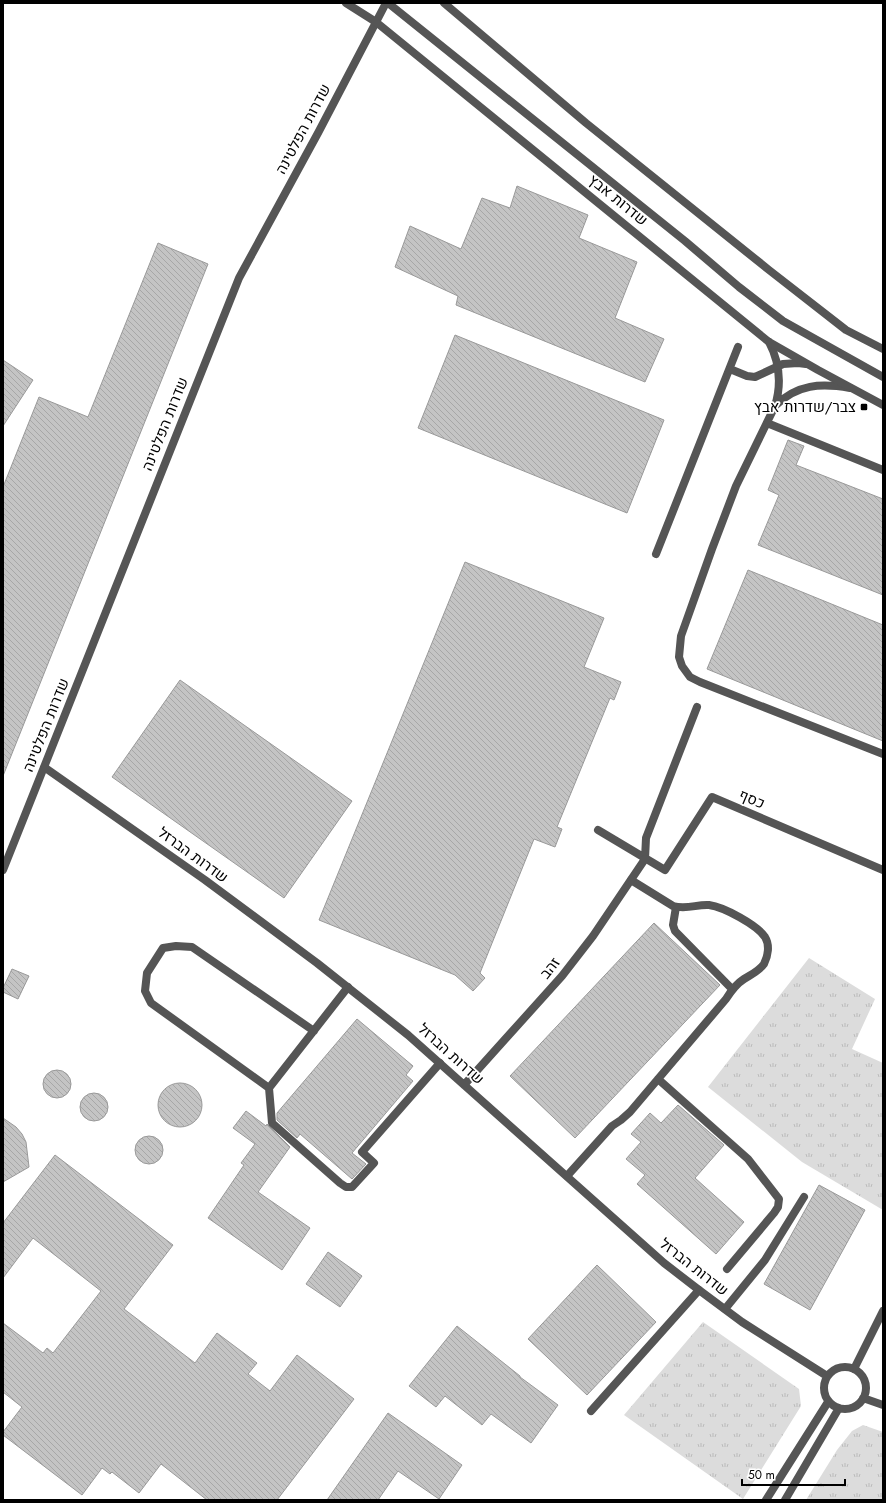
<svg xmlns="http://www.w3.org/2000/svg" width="886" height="1503" viewBox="0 0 886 1503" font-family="Jost,Heebo,sans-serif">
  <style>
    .grass { fill: url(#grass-tufts) }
    .building { fill: url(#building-back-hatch); stroke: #999 }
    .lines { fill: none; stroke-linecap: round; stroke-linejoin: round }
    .service { stroke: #555; stroke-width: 8 }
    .minor { stroke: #555; stroke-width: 8 }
    .tertiary { stroke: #555; stroke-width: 8 }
    .poi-dot { fill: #000; stroke: #fff; stroke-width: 1.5 }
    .labels { text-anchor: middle; stroke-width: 3.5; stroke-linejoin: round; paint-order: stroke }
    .street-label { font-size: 15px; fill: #000; stroke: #fff }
    .poi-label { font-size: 15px; fill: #000; stroke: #fff; text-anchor: end }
  </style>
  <defs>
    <pattern id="grass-tufts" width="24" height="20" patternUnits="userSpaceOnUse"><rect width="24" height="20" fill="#dcdcdc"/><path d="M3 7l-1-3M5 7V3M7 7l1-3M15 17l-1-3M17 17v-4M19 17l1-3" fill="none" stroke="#bbb"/></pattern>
    <pattern id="building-back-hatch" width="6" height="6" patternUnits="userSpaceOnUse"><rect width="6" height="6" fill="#c4c4c4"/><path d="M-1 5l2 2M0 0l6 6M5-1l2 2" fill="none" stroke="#a7a7a7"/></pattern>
  </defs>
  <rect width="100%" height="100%" fill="#fff"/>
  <path class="grass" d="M 809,958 L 875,999 L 852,1049 L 883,1063 L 883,1210 L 802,1162 L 708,1087 Z
    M 703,1322 L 799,1389 L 801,1406 L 743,1499 L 624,1415 Z
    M 863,1425 L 883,1432 L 883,1500 L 806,1500 L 837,1450 L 852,1431 Z"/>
  <path class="building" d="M 517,186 L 588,215 L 579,238 L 637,262 L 615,318 L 664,339 L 645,382 L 456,305 L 458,296 L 395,267 L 410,226 L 461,249 L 482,198 L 510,208 Z
    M 158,243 L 208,264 L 3,776 L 3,487 L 39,397 L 88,417 Z
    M 455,335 L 664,420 L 627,513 L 418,428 Z
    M 3,360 L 33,380 L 3,426 Z
    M 788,440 L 804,446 L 796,465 L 883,499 L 883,595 L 758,545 L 779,495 L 768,490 Z
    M 465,562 L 604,618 L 584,667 L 621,682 L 614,700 L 610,698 L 557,827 L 562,829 L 555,847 L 534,839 L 480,973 L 485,978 L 473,991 L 455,975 L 319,920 Z
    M 748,570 L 883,625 L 883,741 L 707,669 Z
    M 180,680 L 352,801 L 284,898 L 112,777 Z
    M 654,923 L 720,985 L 575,1138 L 510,1076 Z
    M 12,969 L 29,976 L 18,999 L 3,992 L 3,988 Z
    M 357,1019 L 413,1066 L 406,1075 L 413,1081 L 352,1153 L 366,1164 L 352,1179 L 300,1134 L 297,1138 L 277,1120 L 277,1113 Z
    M43 1084a14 14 0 1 1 28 0a14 14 0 1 1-28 0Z
    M158 1105a22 22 0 1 1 44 0a22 22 0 1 1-44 0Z
    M80 1107a14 14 0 1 1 28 0a14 14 0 1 1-28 0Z
    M 678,1105 L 724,1145 L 695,1178 L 744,1222 L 716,1254 L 637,1184 L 645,1175 L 626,1159 L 641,1142 L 631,1134 L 650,1113 L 661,1123 Z
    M 246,1111 L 266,1126 L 267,1124 L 290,1147 L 258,1192 L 310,1228 L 282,1270 L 208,1218 L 244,1165 L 241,1163 L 255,1144 L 233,1128 Z
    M 3,1118 L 16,1127 L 22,1134 L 26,1142 L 29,1167 L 3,1182 Z
    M135 1150a14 14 0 1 1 28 0a14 14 0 1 1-28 0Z
    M 55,1155 L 173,1245 L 124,1309 L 195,1363 L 217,1333 L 257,1363 L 248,1374 L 270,1391 L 297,1355 L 354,1399 L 277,1500 L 207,1500 L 161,1464 L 139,1493 L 112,1472 L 110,1474 L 102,1468 L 82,1495 L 3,1435 L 3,1432 L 22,1407 L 3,1392 L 3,1323 L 43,1353 L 47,1348 L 53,1353 L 101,1291 L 33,1238 L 3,1278 L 3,1223 Z
    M 819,1185 L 865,1210 L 810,1310 L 764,1284 Z
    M 328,1252 L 362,1276 L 340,1307 L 306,1284 Z
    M 597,1265 L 656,1322 L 587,1395 L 528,1339 Z
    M 457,1326 L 520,1376 L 520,1377 L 558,1405 L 531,1443 L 491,1414 L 482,1425 L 445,1396 L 436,1407 L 409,1386 Z
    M 388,1413 L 462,1465 L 439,1499 L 398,1471 L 378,1500 L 327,1500 Z"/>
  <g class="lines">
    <path class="service" d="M 444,3 L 586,123 L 769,270 L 846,330 L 883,349
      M 769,342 C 780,363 782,383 775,406 C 797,384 821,383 850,388
      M 730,369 L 747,376 L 755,377 L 783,364 L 798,363 L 806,364
      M 775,406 L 736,486 L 712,549 L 681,636 L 679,657 L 682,666 L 690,677 L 700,682 L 883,754
      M 767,423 L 883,470
      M 656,554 L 738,347
      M 598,830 L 665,870 L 712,797 L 883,870
      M 645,859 L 646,838 L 697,707
      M 676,907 L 673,925 L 675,931 L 732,989
      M 314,1031 L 192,947 L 176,946 L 163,948 L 147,973 L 145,991 L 151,1003 L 269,1088 L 348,987
      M 658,1079 L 748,1159 L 779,1199 L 778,1207 L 774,1213 L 727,1269
      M 269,1088 L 272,1123 L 340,1183 L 346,1187 L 352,1187 L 374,1163 L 362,1152 L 440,1063
      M 567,1176 L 612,1126 L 621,1120 L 630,1112 L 726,999 C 731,991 736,984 744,979 C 752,974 759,971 764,964 C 768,956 770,945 765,937 C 757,925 724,907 709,905 C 697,904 687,910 673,906 L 631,880
      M 725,1309 L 765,1260 L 804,1197
      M 854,1369 L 883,1311
      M 591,1411 L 699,1290"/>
    <path class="minor" d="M 44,767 L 205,880 L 317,963 L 408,1035 L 664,1263 L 699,1290 L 742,1322 L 827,1376
      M 3,870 L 239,278 L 318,133 L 386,3
      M 464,1085 L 562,976 L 593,936 L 645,859
      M824 1388a21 21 0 1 1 42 0a21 21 0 1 1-42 0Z
      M 863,1398 L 883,1405
      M 766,1500 L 828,1402
      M 785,1500 L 839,1408"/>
    <path class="tertiary" d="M 346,3 L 376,22 L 769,342 L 818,370 L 883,405
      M 388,3 L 685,241 L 739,287 L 783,321 L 883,377"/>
  </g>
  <rect class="poi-dot" x="860" y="403" width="8" height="8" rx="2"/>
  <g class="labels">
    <g class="street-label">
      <text transform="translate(303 129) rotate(-62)" y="5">שדרות הפלטינה</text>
      <text transform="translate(618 200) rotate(39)" y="5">שדרות אבץ</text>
      <text transform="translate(165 424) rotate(-68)" y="5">שדרות הפלטינה</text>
      <text transform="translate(46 725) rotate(-68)" y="5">שדרות הפלטינה</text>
      <text transform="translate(752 799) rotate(23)" y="5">כסף</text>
      <text transform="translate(193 855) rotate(36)" y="5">שדרות הברזל</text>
      <text transform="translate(550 968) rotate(-51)" y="5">זהב</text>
      <text transform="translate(451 1054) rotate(42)" y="5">שדרות הברזל</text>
      <text transform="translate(694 1267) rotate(38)" y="5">שדרות הברזל</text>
    </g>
    <g class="poi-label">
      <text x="856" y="412">צבר/שדרות אבץ</text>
    </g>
  </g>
  <rect width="886" height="1503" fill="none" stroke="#000000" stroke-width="8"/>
  <path d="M742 1479v6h103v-6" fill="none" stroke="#000000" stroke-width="2"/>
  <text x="748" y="1479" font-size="12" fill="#000000" stroke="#ffffff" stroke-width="3" paint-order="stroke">50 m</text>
</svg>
